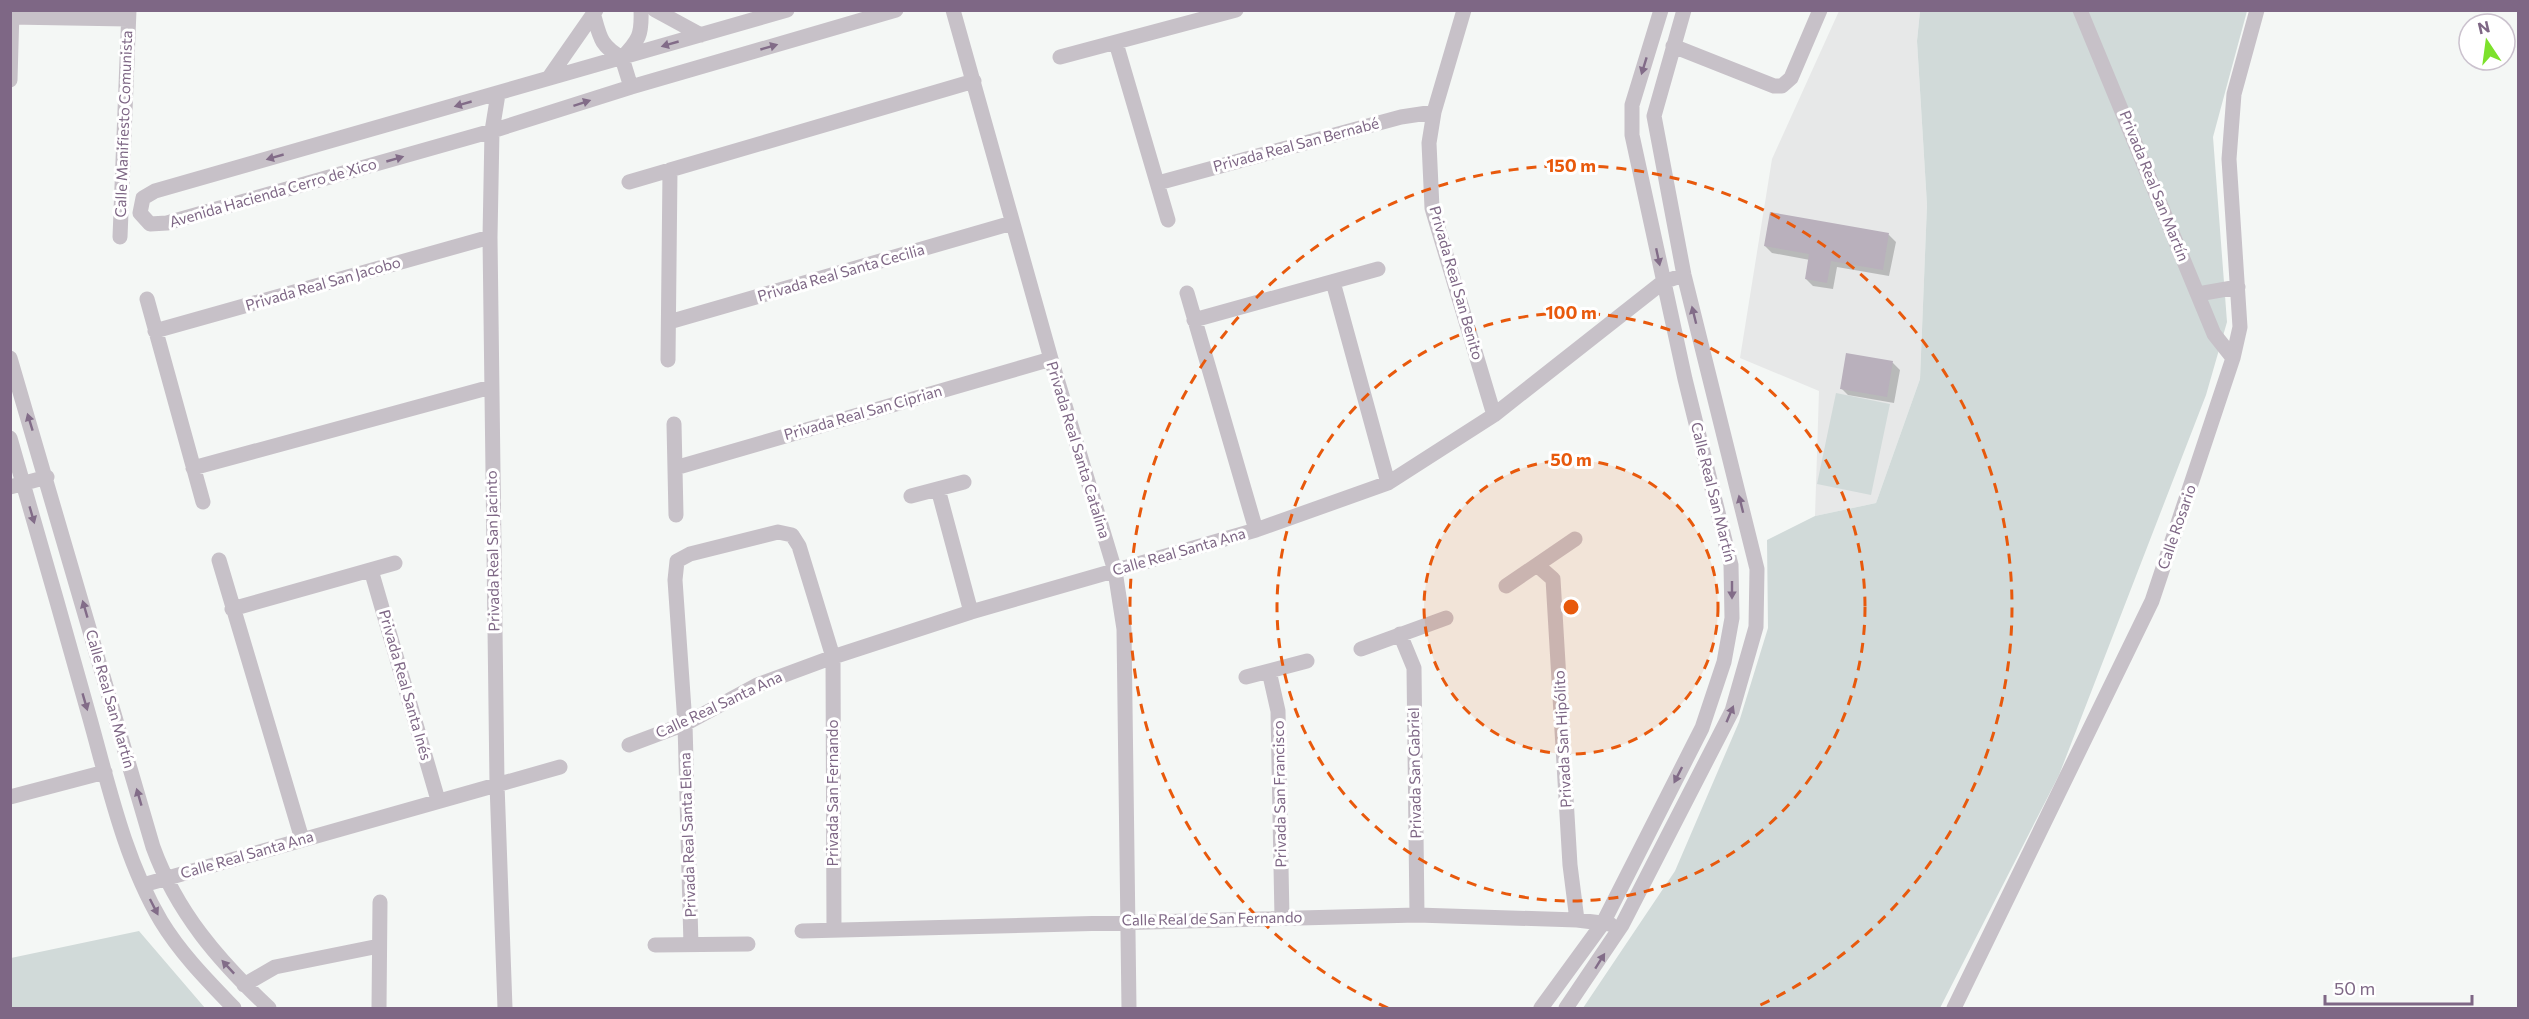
<svg xmlns="http://www.w3.org/2000/svg" width="2529" height="1019" viewBox="0 0 2529 1019" font-family="Commissioner,sans-serif">
  <style>
    .built { fill: #e7e8e8 }
    .green { fill: #d1dad9 }
    .shadow { fill: #0003 }
    .building { fill: #b9b0bc }
    .lines { fill: none; stroke-linecap: round; stroke-linejoin: round }
    .street { stroke: #c7c1c8; stroke-width: 15 }
    .oneway { fill: #826c88 }
    .ring { fill: none; stroke: #e8590c; stroke-width: 3; stroke-dasharray: 10 8 }
    .labels { text-anchor: middle; stroke-width: 6; stroke-linejoin: round; paint-order: stroke }
    .street-label { font-size: 15px; fill: #7e6785; stroke: #fff }
    .centre { fill: #e8590c; stroke: #fff; stroke-width: 3 }
    .ring-label { font-size: 18px; text-anchor: middle; font-weight: bold; fill: #e8590c; stroke: #fff; stroke-width: 6; stroke-linejoin: round; paint-order: stroke }
  </style>
  <rect width="100%" height="100%" fill="#f4f7f5"/>
  <path class="built" d="M 1839,11 L 1920,11 L 1917,41 L 1927,205 L 1920,379 L 1876,503 L 1815,516 L 1819,391 L 1740,358 L 1772,159 Z"/>
  <path class="green" d="M 1920,11 L 2247,11 L 2213,137 L 2227,322 L 2206,395 L 2059,775 L 1940,1008 L 1583,1008 L 1675,871 L 1739,722 L 1768,628 L 1767,540 L 1815,516 L 1876,503 L 1920,379 L 1927,205 L 1917,41 Z
    M 1836,393 L 1890,404 L 1871,495 L 1817,484 Z
    M 139,931 L 205,1008 L 11,1008 L 11,958 Z"/>
  <path class="shadow" d="M 1889,235 L 1896,242 L 1889,276 L 1837,267 L 1833,289 L 1813,286 L 1806,279 L 1810,260 L 1772,253 L 1765,246 Z
    M 1848,355 L 1893,363 L 1900,370 L 1894,403 L 1848,395 L 1841,388 Z"/>
  <path class="building" d="M 1770,212 L 1889,233 L 1883,270 L 1831,261 L 1827,283 L 1805,279 L 1809,254 L 1764,246 Z
    M 1846,353 L 1893,361 L 1887,397 L 1840,389 Z"/>
  <g class="lines">
    <path class="street" d="M 655,10 L 701,35
      M 787,10 L 155,191 L 143,198 L 140,213 L 150,224 L 167,223 L 492,131 L 631,87 L 896,10
      M 953,10 L 1051,359 L 1115,571 L 1124,629 L 1129,1008
      M 1464,10 L 1434,112 L 1429,143 L 1432,208 L 1494,415
      M 2080,10 L 2214,334 L 2233,358
      M 594,16 C 600,38 601,46 622,58 L 631,87
      M 10,17 L 128,19
      M 1116,43 L 1168,220
      M 1673,46 L 1774,86 L 1782,86 L 1791,78 L 1820,10
      M 1060,57 L 1236,10
      M 622,58 C 639,40 642,35 641,10
      M 550,76 L 596,10
      M 10,80 L 12,10
      M 498,94 L 492,131 L 490,237 L 497,784 L 505,1008
      M 629,182 L 974,81
      M 1158,183 L 1401,117 L 1434,112
      M 120,237 L 129,10
      M 1333,282 L 1388,483
      M 1187,293 L 1256,530
      M 2198,294 L 2238,287
      M 147,299 L 203,502
      M 1194,320 L 1378,269
      M 669,322 L 1012,223
      M 155,331 L 490,237
      M 10,358 L 153,847 C 177,913 219,961 269,1008
      M 668,360 L 670,170
      M 674,424 L 676,515
      M 10,438 C 37,532 64,625 90,719 C 109,787 125,860 161,921 C 181,954 208,981 234,1008
      M 193,468 L 491,387
      M 675,468 L 1051,359
      M 10,487 L 47,477
      M 938,489 L 971,612
      M 911,496 L 964,482
      M 219,560 L 302,839
      M 1537,565 L 1553,579 L 1570,865 L 1577,920
      M 371,570 L 438,800
      M 1506,586 L 1575,539
      M 232,609 L 395,563
      M 1400,634 L 1414,668 L 1417,915
      M 1361,649 L 1446,618
      M 1269,671 L 1278,711 L 1282,918
      M 1246,677 L 1307,661
      M 629,745 L 685,724 L 757,685 L 833,657 L 971,612 L 1256,530 L 1388,483 L 1494,415 L 1663,282 L 1684,275
      M 10,797 L 105,772
      M 143,885 L 560,767
      M 802,931 L 1417,915 L 1577,920 L 1610,924
      M 655,945 L 748,944
      M 691,945 L 685,724 L 675,580 L 677,561 L 690,554 L 778,532 L 792,535 L 799,546 L 833,657 L 834,930
      M 244,985 L 275,967 L 379,946
      M 379,1008 L 380,902
      M 1541,1008 L 1603,923 L 1702,728 L 1724,662 L 1732,618 L 1731,565 L 1685,379 L 1632,135 L 1632,105 L 1661,10
      M 1566,1008 L 1622,925 L 1732,711 L 1756,627 L 1757,569 L 1684,275 L 1654,116 L 1684,10
      M 1954,1008 L 2152,601 L 2233,358 L 2240,327 L 2229,159 L 2234,94 L 2257,10"/>
  </g>
  <defs><path id="oneway-solid" d="M-6-.8H1V-3.2L6.5 0L1 3.2V.8H-6Z" transform="scale(1.5)"/></defs>
  <g class="oneway">
    <use href="#oneway-solid" transform="translate(670 44) rotate(164)"/>
    <use href="#oneway-solid" transform="translate(769 47) rotate(-16)"/>
    <use href="#oneway-solid" transform="translate(1644 66) rotate(107)"/>
    <use href="#oneway-solid" transform="translate(582 103) rotate(-18)"/>
    <use href="#oneway-solid" transform="translate(463 104) rotate(164)"/>
    <use href="#oneway-solid" transform="translate(275 157) rotate(164)"/>
    <use href="#oneway-solid" transform="translate(395 159) rotate(-16)"/>
    <use href="#oneway-solid" transform="translate(1658 257) rotate(78)"/>
    <use href="#oneway-solid" transform="translate(1694 315) rotate(-104)"/>
    <use href="#oneway-solid" transform="translate(30 422) rotate(-107)"/>
    <use href="#oneway-solid" transform="translate(1741 504) rotate(-104)"/>
    <use href="#oneway-solid" transform="translate(32 515) rotate(74)"/>
    <use href="#oneway-solid" transform="translate(1732 590) rotate(90)"/>
    <use href="#oneway-solid" transform="translate(85 609) rotate(-106)"/>
    <use href="#oneway-solid" transform="translate(85 702) rotate(74)"/>
    <use href="#oneway-solid" transform="translate(1730 714) rotate(-67)"/>
    <use href="#oneway-solid" transform="translate(1678 775) rotate(117)"/>
    <use href="#oneway-solid" transform="translate(139 797) rotate(-106)"/>
    <use href="#oneway-solid" transform="translate(154 907) rotate(63)"/>
    <use href="#oneway-solid" transform="translate(1600 961) rotate(-58)"/>
    <use href="#oneway-solid" transform="translate(228 967) rotate(-133)"/>
  </g>
  <circle cx="1571" cy="607" r="147" fill="#e8590c" fill-opacity=".12"/>
  <g class="ring">
    <circle cx="1571" cy="607" r="147"/>
    <circle cx="1571" cy="607" r="294"/>
    <path d="M1388 1008A441 441 0 1 1 1754 1008"/>
  </g>
  <g class="labels">
    <g class="street-label">
      <text transform="translate(124 124) rotate(-88)" y="5">Calle Manifiesto Comunista</text>
      <text transform="translate(1296 145) rotate(-15)" y="5">Privada Real San Bernabé</text>
      <text transform="translate(2154 186) rotate(68)" y="5">Privada Real San Martín</text>
      <text transform="translate(273 193) rotate(-16)" y="5">Avenida Hacienda Cerro de Xico</text>
      <text transform="translate(841 273) rotate(-16)" y="5">Privada Real Santa Cecilia</text>
      <text transform="translate(1456 283) rotate(74)" y="5">Privada Real San Benito</text>
      <text transform="translate(323 284) rotate(-16)" y="5">Privada Real San Jacobo</text>
      <text transform="translate(863 413) rotate(-16)" y="5">Privada Real San Ciprian</text>
      <text transform="translate(1078 450) rotate(73)" y="5">Privada Real Santa Catalina</text>
      <text transform="translate(1713 492) rotate(76)" y="5">Calle Real San Martín</text>
      <text transform="translate(2177 527) rotate(-71)" y="5">Calle Rosario</text>
      <text transform="translate(493 551) rotate(-91)" y="5">Privada Real San Jacinto</text>
      <text transform="translate(1179 552) rotate(-16)" y="5">Calle Real Santa Ana</text>
      <text transform="translate(405 685) rotate(74)" y="5">Privada Real Santa Inés</text>
      <text transform="translate(110 699) rotate(74)" y="5">Calle Real San Martín</text>
      <text transform="translate(719 705) rotate(-25)" y="5">Calle Real Santa Ana</text>
      <text transform="translate(1563 739) rotate(-93)" y="5">Privada San Hipólito</text>
      <text transform="translate(1415 773) rotate(-91)" y="5">Privada San Gabriel</text>
      <text transform="translate(833 793) rotate(-90)" y="5">Privada San Fernando</text>
      <text transform="translate(1280 794) rotate(-91)" y="5">Privada San Francisco</text>
      <text transform="translate(688 835) rotate(-92)" y="5">Privada Real Santa Elena</text>
      <text transform="translate(247 855) rotate(-16)" y="5">Calle Real Santa Ana</text>
      <text transform="translate(1212 919) rotate(-1)" y="5">Calle Real de San Fernando</text>
    </g>
  </g>
  <circle cx="1571" cy="607" r="9" class="centre"/>
  <g class="ring-label">
    <text x="1571" y="172">150 m</text>
    <text x="1571" y="319">100 m</text>
    <text x="1571" y="466">50 m</text>
  </g>
  <rect width="2529" height="1019" fill="none" stroke="#7e6785" stroke-width="24"/>
  <g transform="translate(2487 42) rotate(347)"><circle r="28" fill="#ffffff" stroke="#cbc2ce" stroke-width="1.5"/>
  <path d="M0-4.5L10 22L0 15L-10 22Z" fill="#7ce12b"/>
  <text y="-9" font-size="16" font-weight="bold" text-anchor="middle" fill="#7e6785">N</text>
  </g>
  <path d="M2325 995v9h147v-9" fill="none" stroke="#7e6785" stroke-width="3"/>
  <text x="2334" y="995" font-size="18" fill="#7e6785" stroke="#ffffff" stroke-width="4.5" paint-order="stroke">50 m</text>
</svg>
